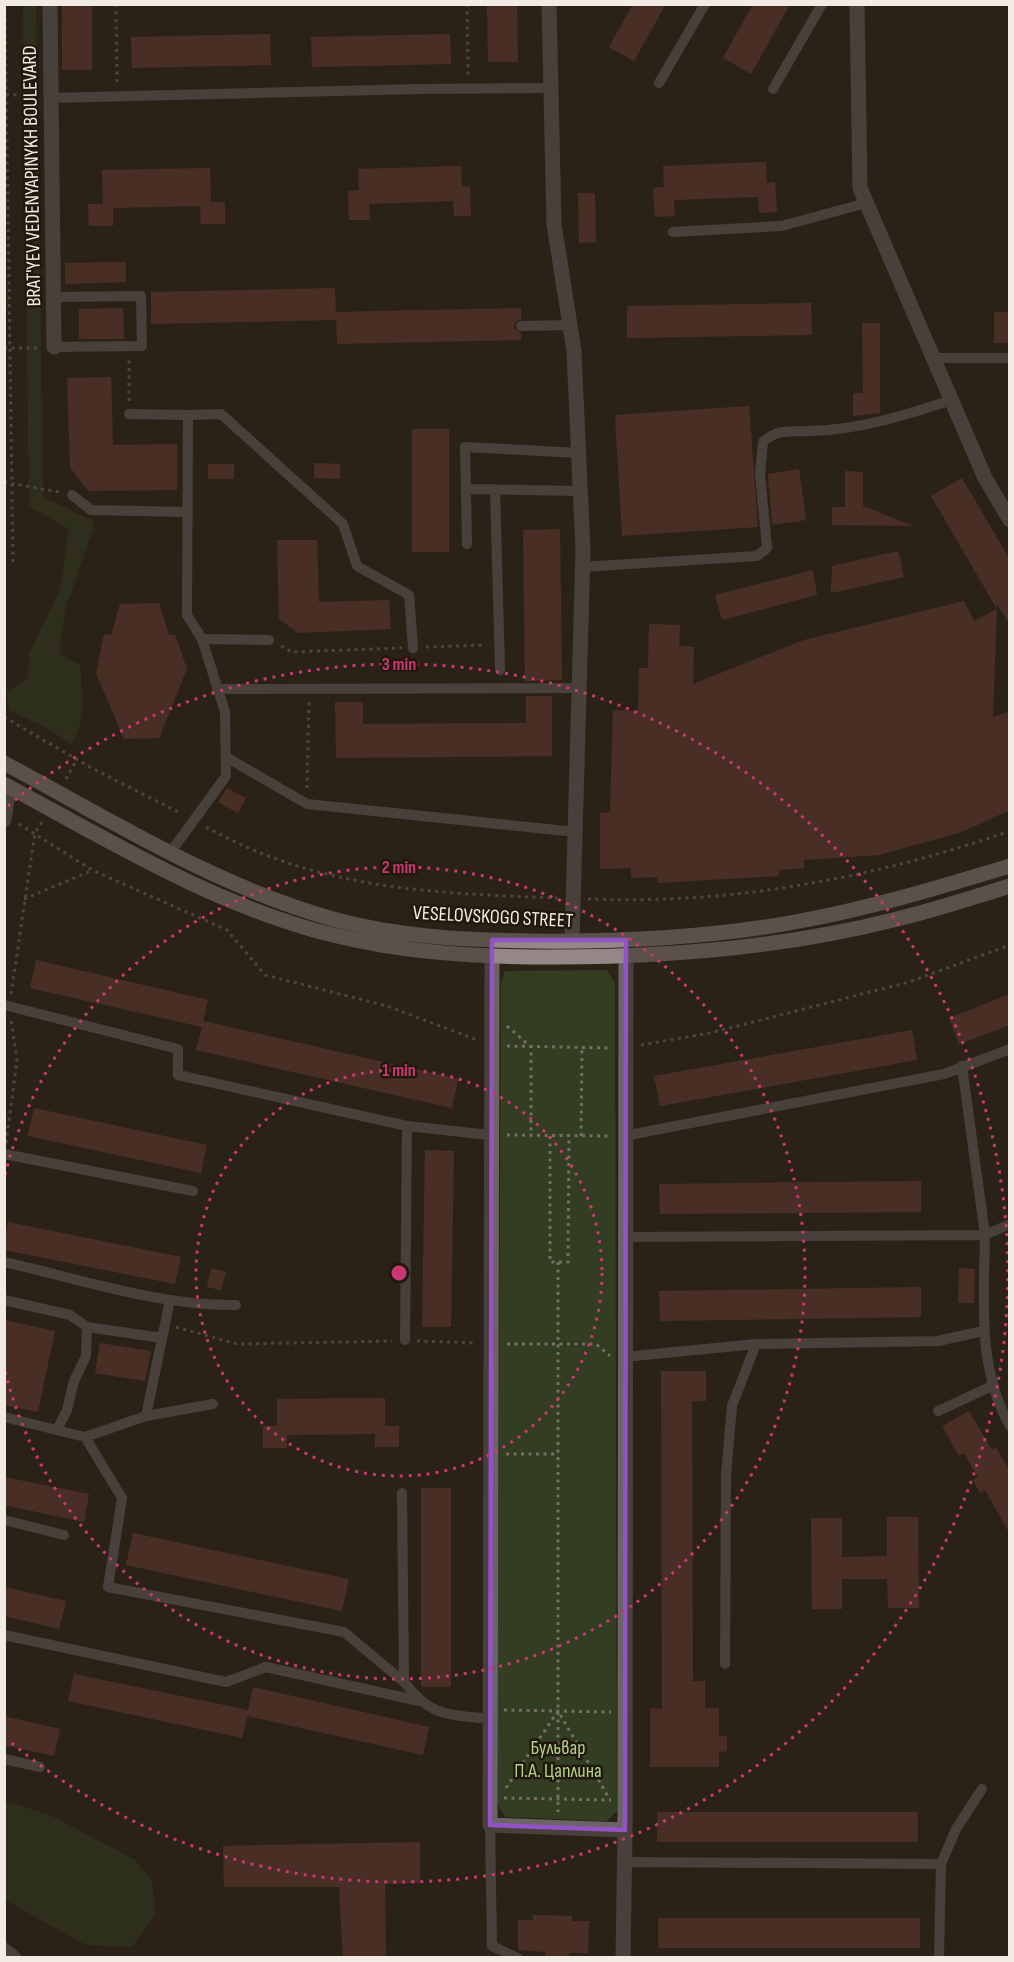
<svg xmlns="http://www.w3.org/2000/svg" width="1014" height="1962" viewBox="0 0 1014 1962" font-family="'Sofia Sans Condensed',sans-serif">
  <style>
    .green { fill: #323d22 }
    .building { fill: #6e3d35 }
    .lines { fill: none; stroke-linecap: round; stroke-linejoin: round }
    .path { stroke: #766e64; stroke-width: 3; stroke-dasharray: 3 4.5; stroke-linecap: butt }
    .service { stroke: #6c6464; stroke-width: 10 }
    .minor { stroke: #6c6464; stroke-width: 15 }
    .secondary { stroke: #958787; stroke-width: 15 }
    .marked { fill: none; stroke: #9352c6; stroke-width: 4.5; stroke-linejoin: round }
    .ring { fill: none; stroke: #c93870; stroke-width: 3; stroke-dasharray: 3 6 }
    .labels { text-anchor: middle; stroke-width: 5; stroke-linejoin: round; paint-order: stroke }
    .street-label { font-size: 20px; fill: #f2ebe4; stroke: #22190e }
    .park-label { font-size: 20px; fill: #b2d089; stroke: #22190e }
    .centre { fill: #c93870; stroke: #22190e; stroke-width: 3 }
    .ring-label { font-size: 18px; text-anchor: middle; font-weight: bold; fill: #c93870; stroke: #22190e; stroke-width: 5; stroke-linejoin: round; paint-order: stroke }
  </style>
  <rect width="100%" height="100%" fill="#2c2317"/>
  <path class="green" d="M 36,4 L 43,497 L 95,522 L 65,611 L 59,654 L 80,665 C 82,691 87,721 71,744 L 45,727 L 9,710 L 7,692 L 28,678 L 29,654 L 60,590 L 69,529 L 29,506 L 23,5 Z
    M 607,970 L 615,984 L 617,1811 L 607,1821 L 505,1817 L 497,1803 L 501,983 L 505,971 Z
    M 8,1802 L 50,1815 L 135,1860 L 152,1880 L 155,1914 L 132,1947 L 86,1945 L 5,1900 L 4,1804 Z"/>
  <path class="building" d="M 62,4 L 92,4 L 92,70 L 62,70 Z
    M 487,4 L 517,4 L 518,62 L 488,62 Z
    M 633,4 L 666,4 L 634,61 L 609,47 Z
    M 753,4 L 790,4 L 751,74 L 723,58 Z
    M 270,34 L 271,65 L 132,68 L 131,37 Z
    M 450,34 L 451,64 L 312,67 L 311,37 Z
    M 766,162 L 767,183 L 775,182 L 777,212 L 759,213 L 758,197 L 674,200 L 675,216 L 655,217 L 653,188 L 664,187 L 663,166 Z
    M 461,166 L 462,187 L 470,186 L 471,216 L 454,216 L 453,201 L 369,204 L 370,220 L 349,220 L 348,191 L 359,190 L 358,169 Z
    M 210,168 L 211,202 L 225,202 L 225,224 L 201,224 L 200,206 L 113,208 L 113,226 L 89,226 L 88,204 L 103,204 L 102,170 Z
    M 578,193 L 595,193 L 596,242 L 579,243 Z
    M 126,262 L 126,282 L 65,284 L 65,263 Z
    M 335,288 L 336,320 L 151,324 L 151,292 Z
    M 811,303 L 812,335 L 627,338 L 627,306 Z
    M 123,308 L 124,339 L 79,339 L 79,309 Z
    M 521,308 L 521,319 L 515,322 L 514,327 L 521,333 L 521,340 L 337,344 L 336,312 Z
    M 994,312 L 1010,312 L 1010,343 L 994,343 Z
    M 862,323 L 880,323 L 880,413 L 853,416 L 853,393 L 863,393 Z
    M 111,377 L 113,445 L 177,444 L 177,490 L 88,491 L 70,467 L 67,378 Z
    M 749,406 L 758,527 L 622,536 L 615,415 Z
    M 412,429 L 449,429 L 449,552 L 412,552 Z
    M 314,463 L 340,464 L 340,479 L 314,478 Z
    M 208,464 L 234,464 L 234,479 L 208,479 Z
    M 799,469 L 806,520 L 772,525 L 768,474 Z
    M 845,471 L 863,472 L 863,506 L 913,526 L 832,525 L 832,507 L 845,507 Z
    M 962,478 L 1010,560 L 1010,625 L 997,604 L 993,717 L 1010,711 L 1010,810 L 962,832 L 879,855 L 804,860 L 804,868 L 779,870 L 779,876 L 658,883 L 657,877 L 631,878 L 631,868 L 600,869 L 600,813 L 610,812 L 613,710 L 638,711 L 639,668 L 648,668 L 649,624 L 680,625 L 679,646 L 694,647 L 693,684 L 804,640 L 964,601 L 974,621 L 997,609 L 931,496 Z
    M 560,529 L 562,680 L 525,681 L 523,530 Z
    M 277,540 L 317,540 L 319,602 L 389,600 L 391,629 L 298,633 L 279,619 Z
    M 898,551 L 904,577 L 831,593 L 832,566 Z
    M 813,570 L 817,595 L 722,620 L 715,595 Z
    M 159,603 L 169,635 L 175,635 L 187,669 L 159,738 L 124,739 L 96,673 L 104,634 L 111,635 L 120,604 Z
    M 526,696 L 552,696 L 552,756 L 336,758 L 335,702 L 363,702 L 363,724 L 526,723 Z
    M 227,788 L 246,798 L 238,813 L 218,802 Z
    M 36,960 L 208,1000 L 203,1021 L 458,1079 L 452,1108 L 196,1050 L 202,1027 L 30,988 Z
    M 1010,994 L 1010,1025 L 959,1044 L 949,1018 Z
    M 912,1030 L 917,1060 L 660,1106 L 654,1076 Z
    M 34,1108 L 207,1145 L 201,1173 L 28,1136 Z
    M 425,1150 L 454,1151 L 451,1327 L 422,1327 Z
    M 921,1181 L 921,1212 L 660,1214 L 659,1184 Z
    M 8,1222 L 181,1257 L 175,1284 L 4,1250 Z
    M 211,1268 L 226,1272 L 221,1290 L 207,1287 Z
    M 959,1268 L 975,1269 L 974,1303 L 958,1303 Z
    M 921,1287 L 921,1317 L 660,1321 L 659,1291 Z
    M 4,1320 L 55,1331 L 38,1412 L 4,1405 Z
    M 100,1343 L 151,1351 L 145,1381 L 95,1373 Z
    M 661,1371 L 706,1371 L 706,1401 L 692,1401 L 693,1681 L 705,1681 L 705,1708 L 719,1708 L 719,1736 L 727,1736 L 727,1752 L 719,1751 L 719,1767 L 650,1767 L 650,1708 L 662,1709 Z
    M 385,1398 L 385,1426 L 399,1426 L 399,1447 L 375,1447 L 375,1434 L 287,1435 L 287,1448 L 263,1448 L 263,1426 L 277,1426 L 277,1399 Z
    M 969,1411 L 992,1450 L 996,1447 L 1010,1472 L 1010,1534 L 985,1490 L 980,1493 L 973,1480 L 978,1477 L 964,1453 L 959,1456 L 942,1426 Z
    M 4,1477 L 89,1494 L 84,1522 L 4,1505 Z
    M 421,1488 L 451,1488 L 451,1687 L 421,1687 Z
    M 887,1517 L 918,1517 L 919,1608 L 888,1608 L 887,1579 L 842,1579 L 842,1609 L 812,1609 L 811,1518 L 842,1518 L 842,1557 L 887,1556 Z
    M 133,1533 L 349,1579 L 342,1611 L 126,1565 Z
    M 4,1587 L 66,1601 L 59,1629 L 4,1616 Z
    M 74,1674 L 248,1710 L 253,1687 L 429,1727 L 423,1755 L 247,1716 L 242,1738 L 68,1701 Z
    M 4,1716 L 60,1729 L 54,1756 L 4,1745 Z
    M 657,1812 L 918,1812 L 918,1842 L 657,1842 Z
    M 420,1842 L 420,1883 L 385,1884 L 386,1958 L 343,1958 L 339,1887 L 224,1887 L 223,1846 Z
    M 533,1915 L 572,1916 L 572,1921 L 589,1921 L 588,1953 L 569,1953 L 569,1958 L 545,1958 L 545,1952 L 518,1950 L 518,1920 L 533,1920 Z
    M 658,1918 L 920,1918 L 920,1948 L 658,1948 Z"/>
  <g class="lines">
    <path class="path" d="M 5,4 L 13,564
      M 116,4 L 117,82
      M 467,4 L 468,75
      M 6,94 L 36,97
      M 4,348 L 40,348
      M 129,401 L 129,359
      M 4,482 L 59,492
      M 281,646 L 292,652 L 402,648
      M 426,647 L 485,645
      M 4,717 L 90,767 L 182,814
      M 66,779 L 77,759
      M 307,788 L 309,702
      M 19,824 L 92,870 L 227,930 L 265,975 L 387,1006 L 477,1040
      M 206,827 C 320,890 431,893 557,898
      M 24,899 L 91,871
      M 588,899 C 730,905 875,878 1010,831
      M 11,994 L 35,833 L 42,822
      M 507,1026 L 531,1047 L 531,1136
      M 641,1045 L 710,1033 L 909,982 L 1010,945
      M 507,1046 L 611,1048
      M 507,1135 L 612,1136
      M 550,1136 L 550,1262 L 568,1262 L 569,1136
      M 581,1136 L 582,1048
      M 6,1143 L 17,1061 L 11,1019
      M 558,1262 L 558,1812
      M 176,1327 L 237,1344 L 392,1341
      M 417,1341 L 476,1343
      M 507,1344 L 596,1344 L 610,1356
      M 506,1454 L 558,1454
      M 504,1710 L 611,1712
      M 506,1788 L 558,1711 L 609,1798
      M 504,1798 L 611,1800"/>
    <path class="service" d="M 659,83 L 705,4
      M 773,89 L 822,4
      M 51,98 L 420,89 L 551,88
      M 673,232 L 782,226 L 866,203
      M 53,297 L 141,296 L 142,346 L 54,347
      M 521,326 L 570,325
      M 934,358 L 1010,358
      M 129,414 L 188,415 L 187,615 L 202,639 L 225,712 L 226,776 L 170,853
      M 188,415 L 221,414 L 343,524 L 357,566 L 409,595 L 413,648
      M 466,489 L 581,491
      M 495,489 L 500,670
      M 72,495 L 91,510 L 188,512
      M 467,544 L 465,447 L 579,453
      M 582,567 L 757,556 L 767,548 L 760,474 L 763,442 C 779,428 791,432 811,431 C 860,430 905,415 952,400
      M 202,639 L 269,640
      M 217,689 L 579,688
      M 226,757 L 307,804 L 576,832
      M 4,1005 L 178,1049 L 178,1075 L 407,1126 L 490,1135
      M 624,1136 L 944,1074 L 1010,1049
      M 4,1154 L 193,1191
      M 1010,1224 L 985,1235 C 984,1299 977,1369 1010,1426
      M 624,1237 L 985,1235 L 962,1066
      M 4,1262 C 80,1279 159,1306 236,1305
      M 4,1300 L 70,1315 L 87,1327 L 86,1356 L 74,1381 L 67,1410 L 57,1430
      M 170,1300 L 146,1416 L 85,1437 L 122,1498 L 108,1587 L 344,1632 L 404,1682
      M 87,1327 L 162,1338
      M 405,1340 L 407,1126
      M 624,1357 L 756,1344
      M 938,1411 L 994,1385
      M 146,1416 L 213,1404
      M 4,1417 L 85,1437
      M 402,1493 L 404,1682 C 432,1718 448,1714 490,1719
      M 4,1520 L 64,1535
      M 4,1635 L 226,1682 L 266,1667 L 419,1701
      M 725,1664 L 726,1474 L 732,1406 L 756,1344 L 938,1341 L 983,1331
      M 4,1759 L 40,1767
      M 490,1825 L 492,1946 L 518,1958
      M 625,1862 L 941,1864 L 956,1829 L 982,1789
      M 939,1958 L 941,1864"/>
    <path class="minor" d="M 50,4 L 54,347
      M 549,4 L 554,224 L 574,351 L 583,551 L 572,941
      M 857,4 L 860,188 L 985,478 L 1010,520
      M 4,820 L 9,787
      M 492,957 L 490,1825 L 625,1830 L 626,957
      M 4,1950 L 14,1958
      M 623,1958 L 625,1830"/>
    <path class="secondary" d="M 4,763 C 111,820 215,886 333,919 C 397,937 466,940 532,941 C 621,942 712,938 800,921 C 871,908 940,887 1010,866
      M 4,784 C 108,840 214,905 329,934 C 403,953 478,957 554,957 C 668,957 782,948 893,920 C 932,911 971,898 1010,886"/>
  </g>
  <path d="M0 0H1014V1962H0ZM 492,940 L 626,940 L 625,1830 L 490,1825 Z" fill="#2c2317" fill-opacity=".55" fill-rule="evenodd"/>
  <path class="marked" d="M 492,940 L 626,940 L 625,1830 L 490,1825 Z"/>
  <g class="ring">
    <circle cx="399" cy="1273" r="203"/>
    <path d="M5 1175A406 406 0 1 1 5 1371"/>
    <path d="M8 806A609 609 0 1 1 8 1740"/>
  </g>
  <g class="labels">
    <g class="street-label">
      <text transform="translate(31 176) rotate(-91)" y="7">BRAT'YEV VEDENYAPINYKH BOULEVARD</text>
      <text transform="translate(493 916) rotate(3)" y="7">VESELOVSKOGO STREET</text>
    </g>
    <g class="park-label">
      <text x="558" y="1754">Бульвар<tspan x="558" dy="23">П.А. Цаплина</tspan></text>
    </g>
  </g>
  <circle cx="399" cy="1273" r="9" class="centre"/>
  <g class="ring-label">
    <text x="399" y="670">3 min</text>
    <text x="399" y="873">2 min</text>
    <text x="399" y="1076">1 min</text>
  </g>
  <rect width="1014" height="1962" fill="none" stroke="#f2ebe4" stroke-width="12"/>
</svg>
